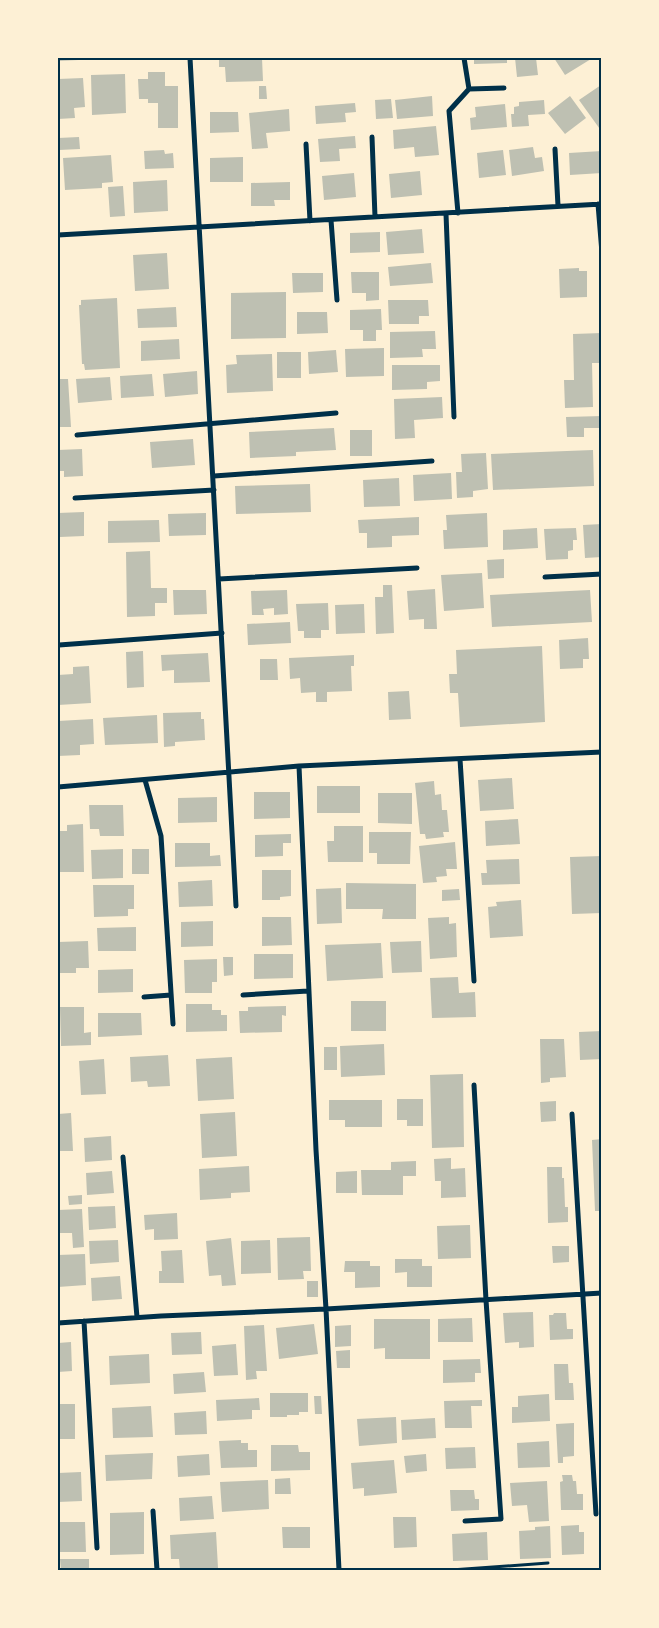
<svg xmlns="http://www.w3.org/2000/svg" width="659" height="1628" viewBox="0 0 659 1628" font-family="'DM Sans',sans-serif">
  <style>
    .building { fill: #bec0b2 }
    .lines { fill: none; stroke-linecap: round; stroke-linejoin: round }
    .path { stroke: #003049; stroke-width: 3 }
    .minor { stroke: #003049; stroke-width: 5 }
    .neatline { fill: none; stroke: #003049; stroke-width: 2 }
  </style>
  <rect width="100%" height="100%" fill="#fdf0d5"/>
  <path class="building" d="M 58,58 L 79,58 L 79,60 L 58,61 Z
    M 219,58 L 262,58 L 263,81 L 226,82 L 225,67 L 219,67 Z
    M 474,58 L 507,58 L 507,63 L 474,64 Z
    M 515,58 L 536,58 L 538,75 L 517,77 Z
    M 554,58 L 590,58 L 591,59 L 565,75 Z
    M 148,72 L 165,72 L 165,86 L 178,86 L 178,128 L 158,128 L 158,103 L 148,103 L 148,99 L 139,99 L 138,79 L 148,79 Z
    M 125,74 L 126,113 L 92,115 L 91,75 Z
    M 83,78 L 85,107 L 74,108 L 75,118 L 58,119 L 58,79 Z
    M 601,85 L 602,86 L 602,132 L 579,100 Z
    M 259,86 L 266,86 L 267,99 L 259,99 Z
    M 432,96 L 433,116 L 397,119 L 395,100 Z
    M 570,96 L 586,118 L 565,134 L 548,113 Z
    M 391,99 L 393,118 L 376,119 L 375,100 Z
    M 544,100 L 545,114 L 528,115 L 529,126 L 512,127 L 511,114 L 514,114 L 514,107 L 519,106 L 519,102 Z
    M 355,103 L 356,112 L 345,113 L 346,122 L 316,124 L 315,106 Z
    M 505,104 L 507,127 L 471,130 L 470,118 L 476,117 L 475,107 Z
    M 289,109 L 290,131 L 266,133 L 268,148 L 252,149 L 249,113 Z
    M 210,112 L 238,112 L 239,132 L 210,133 Z
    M 436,126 L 439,155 L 415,157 L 414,147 L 394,149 L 393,130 Z
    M 355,136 L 356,148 L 339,149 L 340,161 L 320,162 L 318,139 Z
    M 79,137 L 80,149 L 59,150 L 58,138 Z
    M 533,147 L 535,158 L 542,157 L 544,171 L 512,176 L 509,150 Z
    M 164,150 L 165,154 L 173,153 L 174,168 L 145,169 L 144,151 Z
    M 503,150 L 506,175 L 479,178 L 477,153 Z
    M 602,151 L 602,173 L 570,175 L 569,153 Z
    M 111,155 L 113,182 L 102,183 L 102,188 L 65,190 L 63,158 Z
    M 243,157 L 243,182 L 210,182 L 210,158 Z
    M 420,171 L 422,195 L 391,198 L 389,174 Z
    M 354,173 L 356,197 L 324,200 L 322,176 Z
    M 167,180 L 168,211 L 134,213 L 133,182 Z
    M 290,182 L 290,200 L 274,200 L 275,206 L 251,206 L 251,183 Z
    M 123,186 L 125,216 L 110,217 L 108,187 Z
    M 422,229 L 424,253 L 388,255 L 386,232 Z
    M 380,232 L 380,252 L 350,253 L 350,233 Z
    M 167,253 L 169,289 L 135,291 L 133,255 Z
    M 431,263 L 433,283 L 390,286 L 388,267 Z
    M 579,268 L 579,271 L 587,271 L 587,297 L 560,298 L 559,269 Z
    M 351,272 L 379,272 L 379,300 L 366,301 L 366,293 L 352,293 Z
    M 292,273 L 323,273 L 323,292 L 293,293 Z
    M 286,292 L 286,338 L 231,339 L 231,293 Z
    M 117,298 L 120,368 L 85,370 L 84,364 L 82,364 L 79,305 L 81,305 L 81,300 Z
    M 388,300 L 428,300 L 429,316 L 419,316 L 419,324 L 389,324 Z
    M 176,307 L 177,327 L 138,328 L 137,309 Z
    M 381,309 L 382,330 L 376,330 L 376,341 L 363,341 L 363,330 L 350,330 L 350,310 Z
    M 297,312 L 327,312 L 328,333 L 297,334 Z
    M 435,331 L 436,349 L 422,349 L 423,357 L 390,358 L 390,332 Z
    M 602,333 L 602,363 L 592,363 L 593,407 L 565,408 L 564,380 L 574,380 L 573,334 Z
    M 179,339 L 180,359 L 141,361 L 141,341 Z
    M 384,348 L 384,376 L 346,377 L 345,349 Z
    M 336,350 L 338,372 L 309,374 L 308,352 Z
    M 277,352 L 301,352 L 301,378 L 277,378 Z
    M 272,354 L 273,391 L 227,393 L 226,365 L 237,364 L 236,355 Z
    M 392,365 L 440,365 L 440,381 L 427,382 L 427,389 L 392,390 Z
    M 197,371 L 198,394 L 165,397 L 163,374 Z
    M 152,374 L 154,396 L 121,398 L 120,376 Z
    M 110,377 L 112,400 L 78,403 L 76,379 Z
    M 58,379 L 68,379 L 71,427 L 58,427 Z
    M 442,397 L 443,418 L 414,420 L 415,438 L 395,439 L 394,399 Z
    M 602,416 L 602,428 L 584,428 L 584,437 L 567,437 L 566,417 Z
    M 334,428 L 336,450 L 296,452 L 296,456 L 250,458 L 249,432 Z
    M 350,430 L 372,430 L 372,456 L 350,456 Z
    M 193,439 L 195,465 L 152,468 L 150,442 Z
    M 82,449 L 83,476 L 64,477 L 64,471 L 58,471 L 58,450 Z
    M 593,450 L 594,486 L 493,490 L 491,454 Z
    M 486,453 L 488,489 L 473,491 L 473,497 L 457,498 L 456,472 L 462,472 L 461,454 Z
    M 451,473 L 452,499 L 414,501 L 413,475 Z
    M 399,478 L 400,506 L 364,507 L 363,480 Z
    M 310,484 L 311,512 L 236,514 L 235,486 Z
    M 84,512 L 84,536 L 60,537 L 60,545 L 58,545 L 58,513 Z
    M 206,513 L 206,535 L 169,536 L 168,514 Z
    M 487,513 L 488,547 L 444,549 L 443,530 L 447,530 L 446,515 Z
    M 419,517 L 419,535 L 392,536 L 392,547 L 367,548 L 367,533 L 359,533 L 358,520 Z
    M 159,520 L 160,542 L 108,543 L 108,521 Z
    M 602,524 L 602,557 L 585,558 L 583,525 Z
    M 537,528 L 538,548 L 503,550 L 503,530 Z
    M 576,528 L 577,540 L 573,540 L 573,550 L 568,551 L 568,559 L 546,560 L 544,529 Z
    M 150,551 L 151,588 L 167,588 L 167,603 L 155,603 L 155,616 L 127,617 L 126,552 Z
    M 504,559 L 504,578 L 488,579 L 487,560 Z
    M 482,573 L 484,608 L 444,611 L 441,575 Z
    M 383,585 L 392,585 L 394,633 L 376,634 L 375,597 L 383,597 Z
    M 435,589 L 437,629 L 424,629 L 424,619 L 409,620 L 407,591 Z
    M 173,590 L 206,590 L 207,614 L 174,615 Z
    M 287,590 L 288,614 L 274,615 L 274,608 L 263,609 L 264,615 L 252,615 L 251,591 Z
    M 590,590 L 592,622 L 492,627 L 490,595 Z
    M 328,603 L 329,630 L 321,630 L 321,638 L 304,638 L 304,631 L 298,631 L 296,604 Z
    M 364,604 L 365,633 L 336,634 L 335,605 Z
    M 290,622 L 291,643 L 248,645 L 247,624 Z
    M 588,638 L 589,659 L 583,659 L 583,668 L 560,669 L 559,640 Z
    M 542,646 L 545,722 L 460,727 L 458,693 L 450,693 L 449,674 L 457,674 L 456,650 Z
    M 143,651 L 144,687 L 127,688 L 126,652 Z
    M 208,653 L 210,682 L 174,683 L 174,670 L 162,671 L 161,655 Z
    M 354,655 L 354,666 L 351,666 L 352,691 L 327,692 L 327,702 L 316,702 L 316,692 L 301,693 L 300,678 L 290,679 L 289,658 Z
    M 260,659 L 277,659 L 278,680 L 260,680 Z
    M 89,666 L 91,703 L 58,705 L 58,675 L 73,674 L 73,667 Z
    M 409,691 L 411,719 L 389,720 L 388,692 Z
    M 201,712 L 201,719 L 204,719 L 205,740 L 175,742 L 175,746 L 164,747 L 163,713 Z
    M 157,715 L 158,743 L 105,745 L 103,718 Z
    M 93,719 L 94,744 L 80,745 L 80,755 L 58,756 L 58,721 Z
    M 512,778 L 514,809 L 480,811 L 478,780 Z
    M 434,781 L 435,795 L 441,794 L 442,810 L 447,810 L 449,832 L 443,832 L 444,837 L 426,839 L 425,834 L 420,834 L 415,783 Z
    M 317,786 L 360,786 L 360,813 L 317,813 Z
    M 254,792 L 290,792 L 290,818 L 254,819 Z
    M 378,793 L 412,793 L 412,824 L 378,823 Z
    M 217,797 L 217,822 L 178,823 L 178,798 Z
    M 89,805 L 123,805 L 124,836 L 100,836 L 99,829 L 90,829 Z
    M 518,819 L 520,844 L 486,846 L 485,821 Z
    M 83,824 L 84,872 L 58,872 L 58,831 L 67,831 L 67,825 Z
    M 334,826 L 363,826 L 363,862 L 328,862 L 327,841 L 334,841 Z
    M 369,832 L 411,832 L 410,864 L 377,864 L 377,853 L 369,853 Z
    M 291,834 L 291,843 L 283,843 L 283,856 L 255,857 L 255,835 Z
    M 455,842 L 457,869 L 446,869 L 447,876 L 436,877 L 437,882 L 423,883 L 419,846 Z
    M 175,843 L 210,843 L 210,856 L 220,855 L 221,866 L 175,867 Z
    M 123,849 L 123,878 L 92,879 L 91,850 Z
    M 132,849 L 149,849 L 149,874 L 132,874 Z
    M 602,856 L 602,913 L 572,914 L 570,857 Z
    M 519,859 L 520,884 L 482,885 L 481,873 L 487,873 L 486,860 Z
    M 262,870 L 291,870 L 291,896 L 280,897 L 280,900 L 262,900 Z
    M 212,880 L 213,906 L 179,907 L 178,882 Z
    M 346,883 L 416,884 L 416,919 L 382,919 L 383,909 L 346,909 Z
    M 93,885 L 134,885 L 134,909 L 128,909 L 128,916 L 94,917 Z
    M 341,888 L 342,923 L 317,924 L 316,889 Z
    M 459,889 L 460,900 L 442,901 L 442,890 Z
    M 521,900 L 523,936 L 490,938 L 488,907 L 497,906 L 496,902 Z
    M 262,917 L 291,917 L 292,945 L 262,946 Z
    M 449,917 L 449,924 L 456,923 L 457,957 L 430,959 L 428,918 Z
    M 213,921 L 213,946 L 181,947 L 181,922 Z
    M 136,927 L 136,951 L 98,951 L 97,928 Z
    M 88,941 L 89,968 L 76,968 L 76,973 L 59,973 L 58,942 Z
    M 421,941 L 422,972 L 392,973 L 390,942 Z
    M 381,943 L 383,978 L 327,981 L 325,945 Z
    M 254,954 L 293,954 L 293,978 L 254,979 Z
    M 223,957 L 233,957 L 233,975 L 224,976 Z
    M 217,959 L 217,982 L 212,982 L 212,993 L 185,993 L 184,960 Z
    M 133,969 L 133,992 L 98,993 L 98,970 Z
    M 458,977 L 459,993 L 475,992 L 476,1017 L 432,1018 L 430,978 Z
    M 351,1001 L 386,1001 L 386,1031 L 351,1031 Z
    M 186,1004 L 212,1004 L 212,1010 L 221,1010 L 221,1015 L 227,1015 L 227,1031 L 186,1032 Z
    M 286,1006 L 286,1016 L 282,1015 L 282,1032 L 240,1033 L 239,1011 L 248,1011 L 248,1007 Z
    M 60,1007 L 84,1007 L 84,1033 L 91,1032 L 91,1045 L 61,1046 Z
    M 98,1013 L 141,1013 L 142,1035 L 98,1037 Z
    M 602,1031 L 602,1059 L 580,1060 L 579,1032 Z
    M 540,1039 L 564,1039 L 566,1077 L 550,1078 L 550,1082 L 541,1083 Z
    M 384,1044 L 385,1075 L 341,1077 L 340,1046 Z
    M 324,1047 L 337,1047 L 337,1070 L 324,1070 Z
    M 168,1055 L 170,1086 L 148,1087 L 147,1081 L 131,1082 L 130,1057 Z
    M 232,1057 L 234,1099 L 198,1101 L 196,1059 Z
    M 104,1059 L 106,1094 L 81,1095 L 79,1061 Z
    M 463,1074 L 464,1147 L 432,1148 L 430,1075 Z
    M 397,1099 L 423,1099 L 423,1126 L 407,1126 L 407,1120 L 397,1120 Z
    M 329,1100 L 382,1100 L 382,1127 L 345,1127 L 345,1120 L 329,1120 Z
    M 556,1101 L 556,1121 L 541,1122 L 540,1102 Z
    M 235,1112 L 237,1156 L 202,1158 L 200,1114 Z
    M 71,1113 L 73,1151 L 58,1151 L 58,1114 Z
    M 111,1136 L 112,1160 L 85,1162 L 84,1138 Z
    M 602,1139 L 602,1211 L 595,1211 L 592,1140 Z
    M 451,1158 L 451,1169 L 465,1168 L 466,1197 L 441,1198 L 441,1181 L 435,1181 L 434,1159 Z
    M 416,1161 L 416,1176 L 403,1176 L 403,1195 L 362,1195 L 361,1170 L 391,1170 L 391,1162 Z
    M 249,1166 L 250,1192 L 231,1193 L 231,1198 L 200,1200 L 199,1169 Z
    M 547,1167 L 562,1167 L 562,1178 L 564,1178 L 565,1207 L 568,1207 L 568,1222 L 548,1223 Z
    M 112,1171 L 114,1193 L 87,1195 L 86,1173 Z
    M 357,1171 L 357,1193 L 336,1193 L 336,1172 Z
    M 82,1195 L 82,1204 L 69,1205 L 68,1196 Z
    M 115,1206 L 116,1228 L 89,1230 L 88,1207 Z
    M 82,1209 L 84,1247 L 73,1248 L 72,1233 L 58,1233 L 58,1210 Z
    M 177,1213 L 178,1239 L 154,1240 L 154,1229 L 145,1230 L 144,1215 Z
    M 470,1225 L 471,1258 L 438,1259 L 437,1226 Z
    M 310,1237 L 311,1271 L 303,1271 L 304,1279 L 278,1280 L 277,1238 Z
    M 231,1238 L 236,1285 L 222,1286 L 221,1275 L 209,1276 L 206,1241 Z
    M 118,1240 L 119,1262 L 90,1264 L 89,1241 Z
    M 270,1240 L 271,1273 L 241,1274 L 241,1241 Z
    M 552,1246 L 569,1246 L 569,1262 L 553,1263 Z
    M 182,1250 L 184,1283 L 159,1283 L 159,1271 L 162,1271 L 161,1251 Z
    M 85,1254 L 86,1285 L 58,1287 L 58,1255 Z
    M 395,1259 L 422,1259 L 422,1266 L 432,1266 L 432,1287 L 407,1287 L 407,1272 L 395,1273 Z
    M 345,1261 L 370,1261 L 370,1266 L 380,1266 L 380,1287 L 355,1288 L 355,1272 L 344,1272 Z
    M 120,1276 L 122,1299 L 92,1301 L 91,1278 Z
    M 307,1281 L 318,1281 L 318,1297 L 307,1297 Z
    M 533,1312 L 534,1347 L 519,1348 L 519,1342 L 505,1343 L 503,1313 Z
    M 554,1313 L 566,1313 L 567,1329 L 573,1329 L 573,1339 L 550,1340 L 549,1315 L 553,1315 Z
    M 472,1318 L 473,1342 L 438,1342 L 438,1319 Z
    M 374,1319 L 430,1319 L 430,1359 L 385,1359 L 385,1348 L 374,1349 Z
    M 314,1324 L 318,1354 L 279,1359 L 276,1328 Z
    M 264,1325 L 267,1371 L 256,1371 L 257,1379 L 246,1380 L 244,1326 Z
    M 351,1325 L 351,1346 L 335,1347 L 335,1326 Z
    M 201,1332 L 202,1354 L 172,1355 L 171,1333 Z
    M 71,1342 L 72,1371 L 58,1372 L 58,1343 Z
    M 236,1344 L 238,1375 L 214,1376 L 212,1346 Z
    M 350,1350 L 350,1368 L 337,1368 L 336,1351 Z
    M 149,1354 L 150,1383 L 110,1385 L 109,1356 Z
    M 480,1359 L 481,1373 L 475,1373 L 475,1382 L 443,1383 L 443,1360 Z
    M 554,1364 L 568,1364 L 569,1383 L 573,1383 L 574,1400 L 555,1400 Z
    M 204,1372 L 206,1392 L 174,1394 L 173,1374 Z
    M 270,1393 L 308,1393 L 308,1412 L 299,1412 L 299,1415 L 287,1415 L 287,1417 L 270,1417 Z
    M 549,1394 L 550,1421 L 512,1423 L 512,1407 L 518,1407 L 518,1396 Z
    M 314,1396 L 321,1396 L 322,1414 L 315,1414 Z
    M 259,1398 L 260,1410 L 252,1410 L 252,1419 L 217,1421 L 216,1400 Z
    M 482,1400 L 482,1406 L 471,1406 L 472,1428 L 445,1428 L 444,1401 Z
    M 58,1404 L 75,1404 L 75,1439 L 58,1439 Z
    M 151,1406 L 153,1437 L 113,1438 L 112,1408 Z
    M 206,1411 L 207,1434 L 175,1435 L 174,1413 Z
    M 396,1417 L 397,1443 L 359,1446 L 357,1419 Z
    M 435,1418 L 436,1438 L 402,1440 L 401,1420 Z
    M 574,1423 L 574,1456 L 563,1457 L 563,1463 L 558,1463 L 556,1424 Z
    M 241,1440 L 241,1443 L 248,1443 L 248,1450 L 257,1450 L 257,1467 L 221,1468 L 219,1441 Z
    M 549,1441 L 550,1467 L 518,1468 L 517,1443 Z
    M 271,1445 L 298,1445 L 299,1452 L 310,1452 L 310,1470 L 271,1471 Z
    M 475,1447 L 476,1468 L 446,1469 L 445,1448 Z
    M 153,1453 L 152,1479 L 106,1481 L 105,1455 Z
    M 209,1454 L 210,1475 L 178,1477 L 177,1456 Z
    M 426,1454 L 427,1471 L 406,1473 L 404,1456 Z
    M 394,1460 L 397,1493 L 364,1496 L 364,1488 L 353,1489 L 351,1463 Z
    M 81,1472 L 82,1501 L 58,1502 L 58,1473 Z
    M 562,1475 L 572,1475 L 573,1481 L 576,1481 L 577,1494 L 583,1494 L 583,1510 L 561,1510 L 560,1482 L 563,1481 Z
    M 290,1478 L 291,1494 L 275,1494 L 275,1479 Z
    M 268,1480 L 269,1509 L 222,1512 L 220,1482 Z
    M 547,1481 L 549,1521 L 529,1522 L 527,1505 L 512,1506 L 510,1483 Z
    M 450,1490 L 474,1490 L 475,1499 L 479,1499 L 479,1510 L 451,1511 Z
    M 212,1496 L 214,1519 L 180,1521 L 179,1498 Z
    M 144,1512 L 144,1554 L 110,1555 L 110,1513 Z
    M 393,1517 L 416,1517 L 417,1547 L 394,1548 Z
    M 58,1522 L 85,1522 L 86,1552 L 59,1552 Z
    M 579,1525 L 579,1532 L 584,1532 L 584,1554 L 562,1555 L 561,1526 Z
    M 550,1526 L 551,1558 L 520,1559 L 519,1531 L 535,1530 L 535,1527 Z
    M 282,1527 L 310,1527 L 310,1548 L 283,1548 Z
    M 216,1532 L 218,1568 L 180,1570 L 179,1559 L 171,1559 L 170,1535 Z
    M 487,1532 L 488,1560 L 453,1561 L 452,1534 Z
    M 60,1559 L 89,1559 L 89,1570 L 61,1570 Z"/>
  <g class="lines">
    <path class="path" d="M 451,1570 L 548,1563"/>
    <path class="minor" d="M 190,58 L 236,906
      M 464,58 L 469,89
      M 372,137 L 375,217
      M 306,144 L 310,221
      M 555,149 L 558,206
      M 598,204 L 602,253
      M 458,213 L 449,111 L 469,89 L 504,88
      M 446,214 L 454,417
      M 331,220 L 337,300
      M 58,235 L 602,204
      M 77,435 L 336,413
      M 214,476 L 432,461
      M 75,498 L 214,490
      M 545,577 L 602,574
      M 219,579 L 417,568
      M 58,644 L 59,645 L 222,633
      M 460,759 L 474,981
      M 299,766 L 316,1150 L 326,1309 L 339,1570
      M 145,780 L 161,836 L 173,1024
      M 58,787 L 299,766 L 602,752
      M 243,995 L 308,991
      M 144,997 L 171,995
      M 572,1114 L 596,1514
      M 123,1157 L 137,1317
      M 84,1321 L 97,1548
      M 58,1323 L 161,1316 L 326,1309 L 602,1293
      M 153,1511 L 157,1570
      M 465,1521 L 501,1519 L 486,1300 L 474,1085"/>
  </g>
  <rect width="659" height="1628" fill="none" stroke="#fdf0d5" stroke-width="118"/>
  <rect x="59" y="59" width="541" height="1510" class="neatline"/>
</svg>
